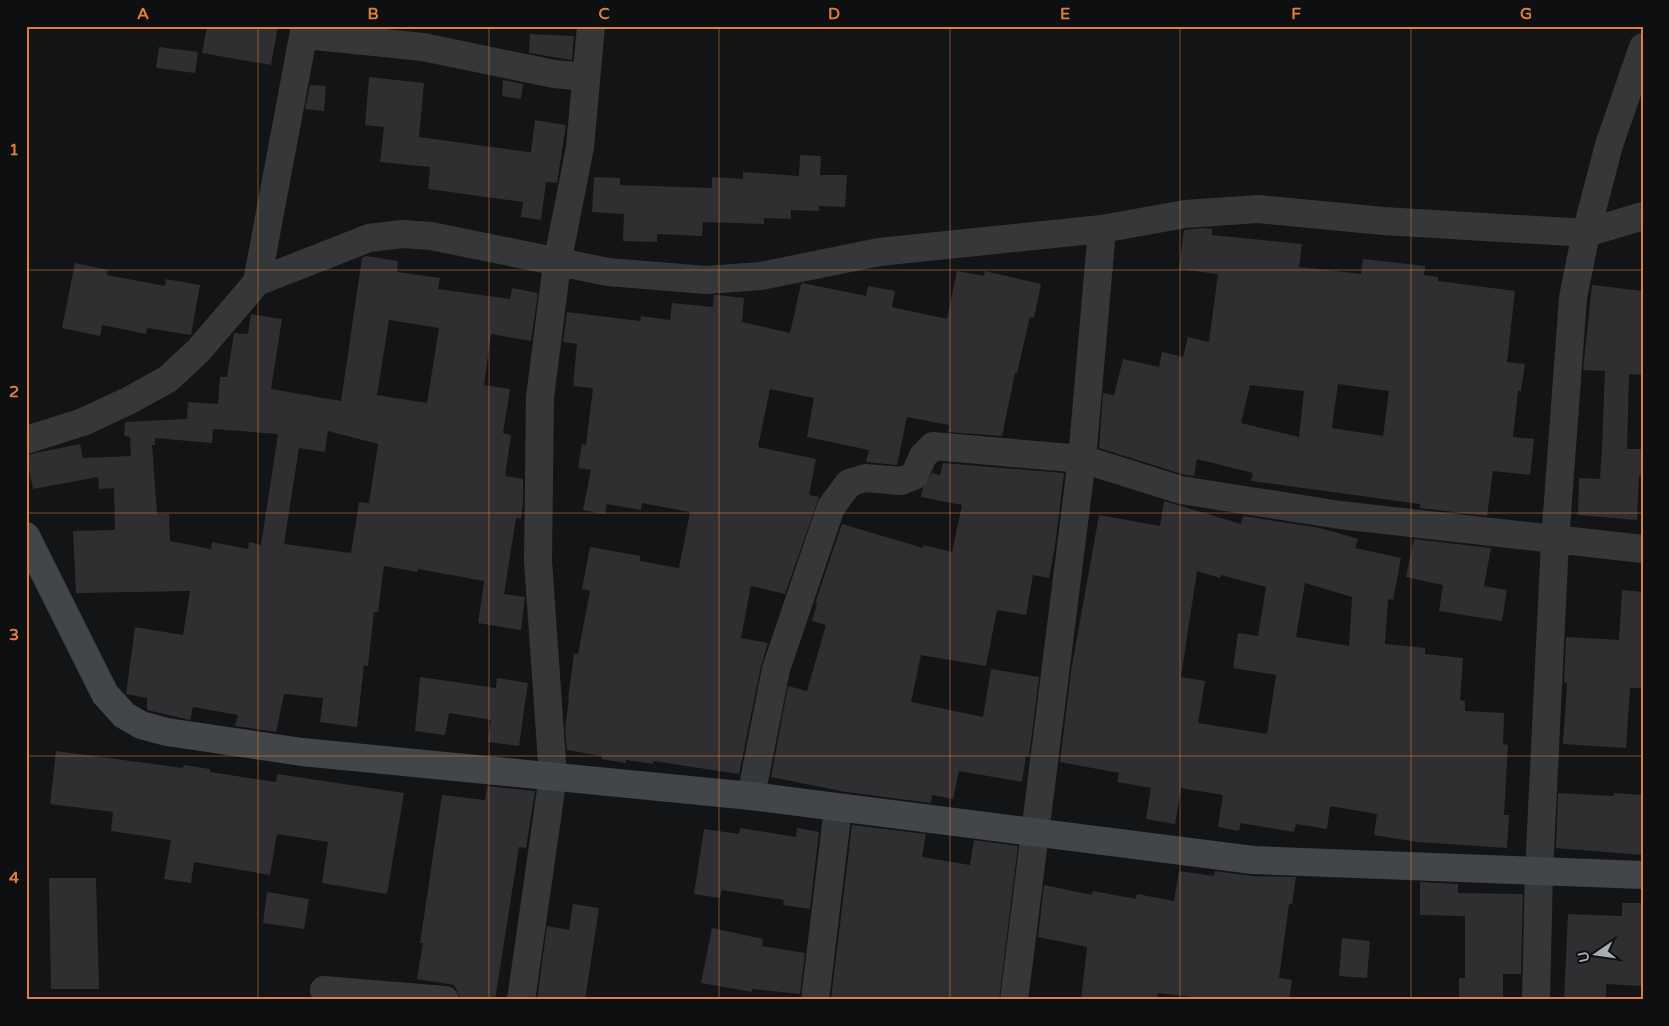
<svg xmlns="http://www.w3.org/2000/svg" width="1669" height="1026" viewBox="0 0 1669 1026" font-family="'Varela Round',sans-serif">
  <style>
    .building { fill: #2f2f31; fill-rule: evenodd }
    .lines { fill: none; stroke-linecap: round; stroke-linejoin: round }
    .street { stroke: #353739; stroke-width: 28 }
    .secondary { stroke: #434649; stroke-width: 28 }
    .grid { fill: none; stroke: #e07e40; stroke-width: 1; stroke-opacity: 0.55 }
    .neatline { fill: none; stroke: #e07e40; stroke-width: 2 }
    .grid-label { font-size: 16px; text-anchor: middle; font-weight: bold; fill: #e07e40 }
  </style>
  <rect width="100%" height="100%" fill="#131415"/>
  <path class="building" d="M 207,26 L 278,26 L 271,65 L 202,53 Z
    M 530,34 L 574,36 L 572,60 L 529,53 Z
    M 159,47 L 198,52 L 195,73 L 156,68 Z
    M 369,77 L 424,83 L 419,137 L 528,152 L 531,152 L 535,120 L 566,125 L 557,183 L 546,182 L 541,220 L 521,217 L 523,202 L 428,189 L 430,167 L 380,162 L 384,127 L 365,125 Z
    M 503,80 L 523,84 L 521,99 L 502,96 Z
    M 310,85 L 326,86 L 324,111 L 305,109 Z
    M 800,155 L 821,156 L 820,175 L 847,175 L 845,207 L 819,206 L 819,211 L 791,210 L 791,219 L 764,218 L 764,224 L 703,222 L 702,236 L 657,234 L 657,242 L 623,241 L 624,214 L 592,212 L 594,177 L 620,178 L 620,185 L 712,188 L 712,177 L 743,179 L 743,172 L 799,176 Z
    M 1204,228 L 1212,229 L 1212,235 L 1302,244 L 1299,267 L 1361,274 L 1363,259 L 1425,266 L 1424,275 L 1438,277 L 1438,281 L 1515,291 L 1507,362 L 1525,364 L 1521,391 L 1518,391 L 1513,437 L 1534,439 L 1530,475 L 1493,471 L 1487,516 L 1420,508 L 1420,504 L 1251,481 L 1253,473 L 1197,459 L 1194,476 L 1185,475 L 1099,448 L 1103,393 L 1114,395 L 1123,359 L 1159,367 L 1162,352 L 1183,357 L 1188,337 L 1209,342 L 1218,274 L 1179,269 L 1184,230 ZM 1338,384 L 1389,391 L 1383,436 L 1332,428 ZM 1250,385 L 1304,391 L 1299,437 L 1241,423 Z
    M 367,256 L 398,261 L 397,272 L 440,278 L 438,289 L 510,299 L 512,288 L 538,293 L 531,341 L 491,334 L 484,385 L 510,389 L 503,433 L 511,435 L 505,476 L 523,479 L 523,503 L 521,519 L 516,518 L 504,594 L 525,597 L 521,630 L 478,623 L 484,581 L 418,569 L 418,572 L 384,566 L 378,612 L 374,612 L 368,666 L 364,665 L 357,727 L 320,722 L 323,698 L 284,694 L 276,732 L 235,726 L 238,715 L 193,707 L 190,720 L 147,710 L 147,698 L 126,694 L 135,627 L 183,635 L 190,591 L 76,593 L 73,531 L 115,530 L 114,488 L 99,489 L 98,477 L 33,489 L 26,455 L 80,444 L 83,458 L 131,456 L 130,437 L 124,436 L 125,422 L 187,419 L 188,402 L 218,404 L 220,377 L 227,377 L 234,333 L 248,334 L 251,314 L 282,319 L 271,389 L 341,401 L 362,258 ZM 389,320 L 439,328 L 427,403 L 377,395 ZM 213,429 L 278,434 L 261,545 L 249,542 L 248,549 L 212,542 L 211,549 L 170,541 L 169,514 L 157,514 L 152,445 L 155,445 L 155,438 L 212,443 ZM 328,431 L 378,444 L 369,503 L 359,502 L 351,553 L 284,544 L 299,448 L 325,452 Z
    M 75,263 L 108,270 L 107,275 L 165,286 L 166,279 L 200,285 L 191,335 L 147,328 L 146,334 L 102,325 L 100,336 L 62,328 Z
    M 957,271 L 984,276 L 985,271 L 1041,284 L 1034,318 L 1030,317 L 1017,373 L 1015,373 L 1002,436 L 948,432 L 949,425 L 907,417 L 897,465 L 866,462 L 869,450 L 807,437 L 814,398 L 770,389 L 758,447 L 816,459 L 809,495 L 819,497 L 785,594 L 751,586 L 741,638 L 768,643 L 761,666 L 739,774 L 653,761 L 653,764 L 626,760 L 626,763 L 601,759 L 602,756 L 567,750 L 565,728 L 569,699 L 568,699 L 574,654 L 578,654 L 590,591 L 582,589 L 590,547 L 640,556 L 640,561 L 679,568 L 690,512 L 642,503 L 641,510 L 607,504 L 605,514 L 583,510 L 591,470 L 578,468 L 582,444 L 586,445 L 593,388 L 573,386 L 577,344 L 563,342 L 567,312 L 640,321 L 641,316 L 670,320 L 672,303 L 713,307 L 714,295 L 718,295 L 744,298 L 742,322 L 790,333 L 801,284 L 803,283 L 866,296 L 868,286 L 895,291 L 892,307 L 947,319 Z
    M 1592,285 L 1643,291 L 1643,375 L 1629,374 L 1627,449 L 1643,449 L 1643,475 L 1639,475 L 1637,520 L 1578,515 L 1579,478 L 1600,479 L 1602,448 L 1605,371 L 1583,370 Z
    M 943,463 L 1064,473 L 1055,546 L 1049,578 L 1033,575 L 1026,615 L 997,610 L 986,666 L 921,655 L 911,702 L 983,717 L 991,669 L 1039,677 L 1029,757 L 1026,756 L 1022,782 L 959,771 L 953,799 L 932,795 L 931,803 L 846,792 L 771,777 L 788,686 L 807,691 L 826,625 L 812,621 L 817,604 L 815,603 L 842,524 L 923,548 L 923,545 L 952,552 L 962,505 L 921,497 L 923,487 L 932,473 L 940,475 Z
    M 1164,501 L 1241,524 L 1243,516 L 1320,528 L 1358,539 L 1355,548 L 1401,558 L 1393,600 L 1388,599 L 1385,644 L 1425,648 L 1425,654 L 1463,658 L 1460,700 L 1465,701 L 1465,711 L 1504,713 L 1503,744 L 1508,745 L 1504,815 L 1509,815 L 1507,848 L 1417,842 L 1374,835 L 1377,814 L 1330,806 L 1327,829 L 1296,824 L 1294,832 L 1241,823 L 1239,831 L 1218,827 L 1223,795 L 1181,788 L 1175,824 L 1146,819 L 1151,788 L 1117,782 L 1119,773 L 1060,762 L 1071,671 L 1099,515 L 1160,526 ZM 1197,571 L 1220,578 L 1221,575 L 1266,587 L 1258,636 L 1238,633 L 1233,668 L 1276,675 L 1267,734 L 1198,723 L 1205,681 L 1181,677 ZM 1305,583 L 1352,597 L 1349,646 L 1296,637 Z
    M 1414,539 L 1491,548 L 1484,586 L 1507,590 L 1502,621 L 1439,611 L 1443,585 L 1406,577 Z
    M 1622,590 L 1643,592 L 1643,688 L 1630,688 L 1626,748 L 1563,744 L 1567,683 L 1564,682 L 1566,637 L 1619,640 Z
    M 420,677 L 496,688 L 497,678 L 528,683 L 519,746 L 488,742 L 491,720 L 449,713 L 445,735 L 415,731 Z
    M 56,751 L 183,768 L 184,765 L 210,769 L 210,772 L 276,782 L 277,774 L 404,793 L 387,894 L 322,883 L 328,842 L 277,834 L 270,875 L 194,862 L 191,883 L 164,879 L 171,840 L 111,831 L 113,812 L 50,804 Z
    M 487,786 L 535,791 L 526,848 L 519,847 L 495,1000 L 476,1000 L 460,997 L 454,985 L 417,979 L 423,943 L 420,943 L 442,795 L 485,800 Z
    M 1558,793 L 1613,796 L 1614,793 L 1643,795 L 1643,855 L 1556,848 Z
    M 852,825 L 926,834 L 922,857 L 970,865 L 974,840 L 1018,846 L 999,1000 L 831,999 Z
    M 740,828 L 796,837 L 797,828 L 819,832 L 810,909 L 783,905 L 784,900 L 722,890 L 720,898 L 694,894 L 704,829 L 739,834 Z
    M 1179,871 L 1214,876 L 1215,871 L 1252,876 L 1296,877 L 1292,904 L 1289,904 L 1279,978 L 1292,980 L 1289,1000 L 1200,1000 L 1200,998 L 1158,993 L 1157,1000 L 1081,1000 L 1087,947 L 1038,937 L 1044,885 L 1092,895 L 1093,891 L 1136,899 L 1137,894 L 1174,901 Z
    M 49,878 L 96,878 L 99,989 L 51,989 Z
    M 1420,882 L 1458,884 L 1458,893 L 1523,894 L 1521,974 L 1503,974 L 1503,1000 L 1459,999 L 1459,978 L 1465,978 L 1465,916 L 1420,915 Z
    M 267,892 L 309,899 L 304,929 L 263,923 Z
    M 1622,903 L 1643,903 L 1643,986 L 1606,984 L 1606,1000 L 1564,1000 L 1568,914 L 1622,916 Z
    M 573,904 L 599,908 L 585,1000 L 537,1000 L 547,926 L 569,930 Z
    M 712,928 L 763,939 L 762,946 L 805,953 L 800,994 L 752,989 L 752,992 L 701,983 Z
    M 1342,938 L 1370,941 L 1367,978 L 1339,976 Z"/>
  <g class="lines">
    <path class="street" d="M 305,35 L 423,47 L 554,74 L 586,77
      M 257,282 L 305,26
      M 26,440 L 83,422 L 128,401 L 168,379 L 199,350 L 257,282 L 369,238 L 402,234 L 431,236 L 608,272 L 706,280 L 761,276 L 879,252 L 1102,229 L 1185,214 L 1258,209 L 1383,221 L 1586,233 L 1643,216
      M 751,796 L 776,669 L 831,507 L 849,483 L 865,478 L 901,481 L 914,476 L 923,456 L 933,446 L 1082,459 L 1181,490 L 1340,515 L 1643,549
      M 324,990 L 445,1000
      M 521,1000 L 553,776 L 538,561 L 540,397 L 557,264 L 580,147 L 591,26
      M 815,1000 L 838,808
      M 1014,1000 L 1082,459 L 1102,229
      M 1536,1000 L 1539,872 L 1555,541 L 1573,298 L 1586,233 L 1609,145 L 1643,47"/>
    <path class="secondary" d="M 26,536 L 105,694 L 124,715 L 141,725 L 167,732 L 302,752 L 751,796 L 1253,860 L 1643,875"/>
  </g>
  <path class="grid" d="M 258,26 L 258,1000M 489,26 L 489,1000M 719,26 L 719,1000M 950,26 L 950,1000M 1180,26 L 1180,1000M 1411,26 L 1411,1000M 26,270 L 1643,270M 26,513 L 1643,513M 26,756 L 1643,756"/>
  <rect width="1669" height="1026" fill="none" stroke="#0e0f10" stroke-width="55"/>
  <g transform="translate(1596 954) rotate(257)" stroke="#0e0f10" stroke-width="4" paint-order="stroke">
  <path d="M0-4L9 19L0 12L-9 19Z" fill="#a6aeb4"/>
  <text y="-8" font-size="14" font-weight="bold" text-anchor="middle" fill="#a6aeb4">U</text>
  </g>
  <rect x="28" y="28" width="1614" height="970" class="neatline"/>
  <g class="grid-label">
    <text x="143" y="19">A</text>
    <text x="373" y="19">B</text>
    <text x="604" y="19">C</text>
    <text x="834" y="19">D</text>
    <text x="1065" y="19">E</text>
    <text x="1296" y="19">F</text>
    <text x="1526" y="19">G</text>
    <text x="14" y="155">1</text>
    <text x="14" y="397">2</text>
    <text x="14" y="640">3</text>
    <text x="14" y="883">4</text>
  </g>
</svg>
